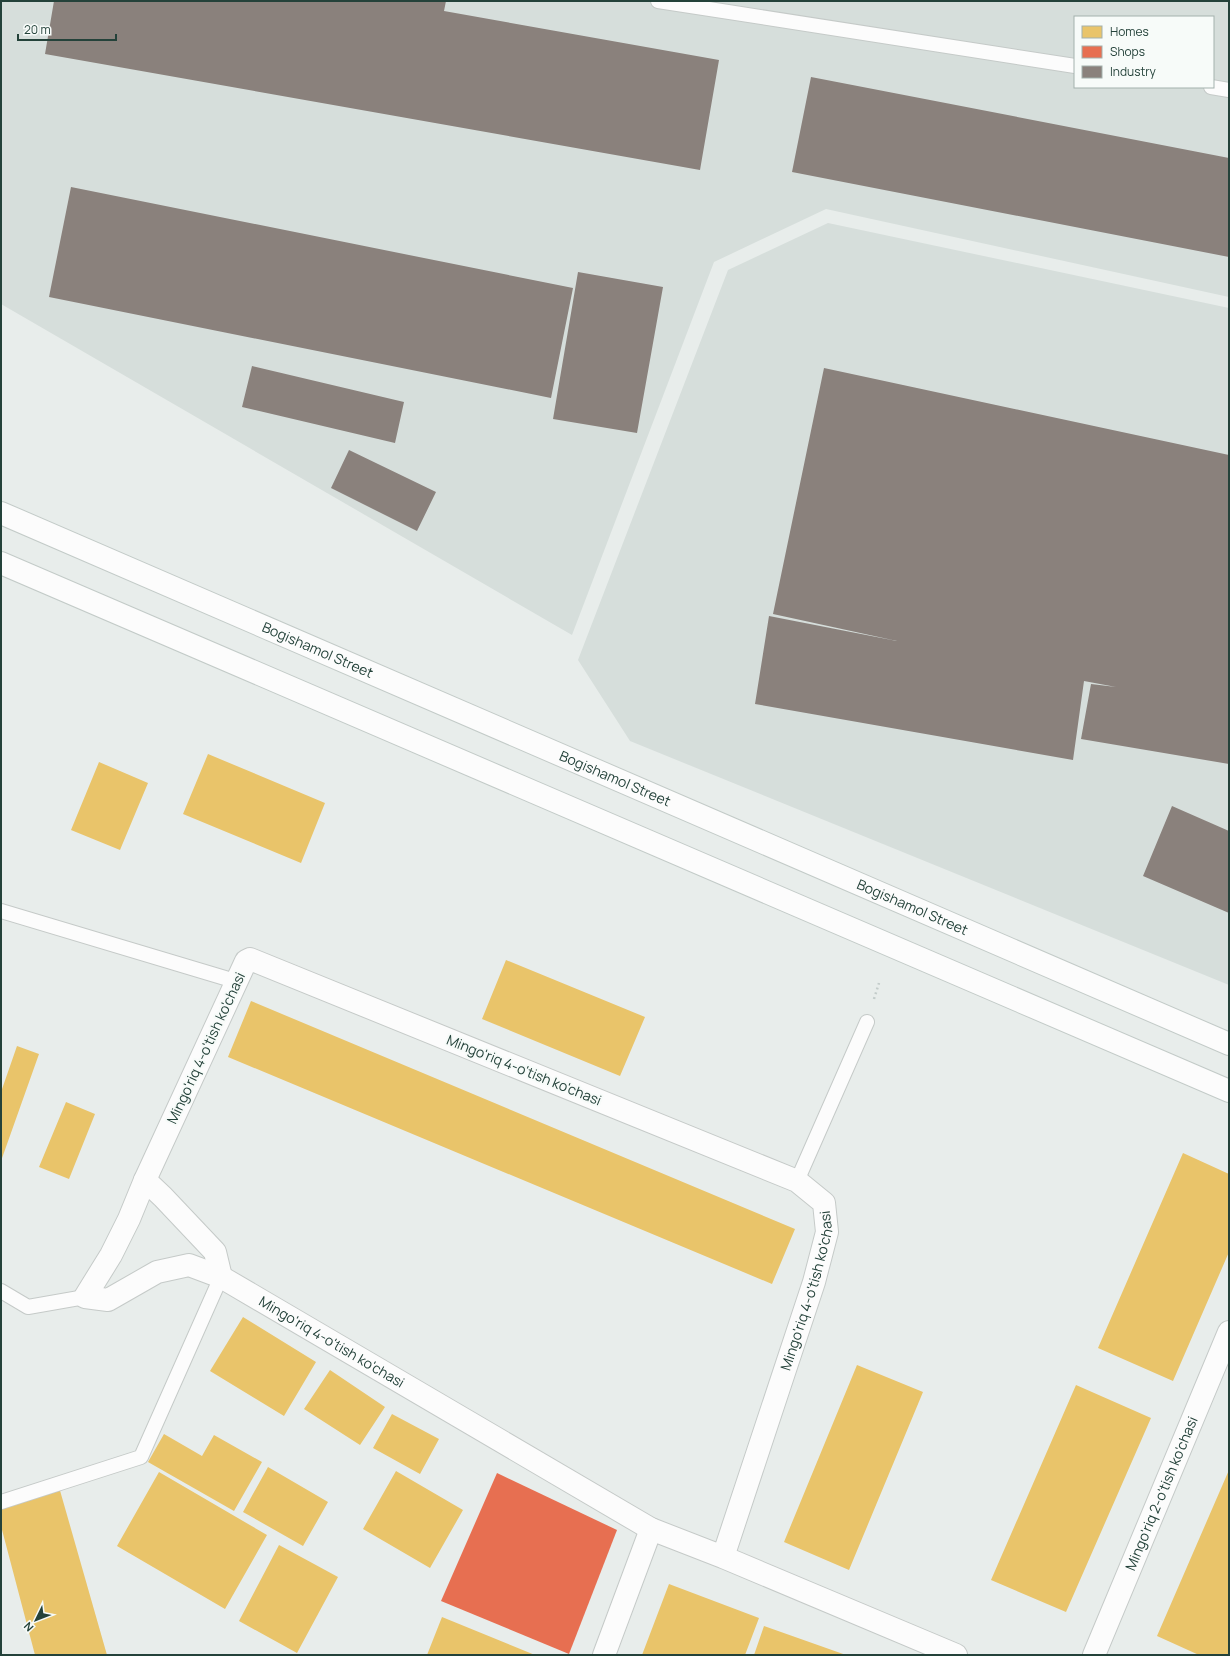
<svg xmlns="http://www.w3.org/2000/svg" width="1230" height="1656" viewBox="0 0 1230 1656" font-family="Manrope,sans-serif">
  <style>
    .built { fill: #d6dedb; fill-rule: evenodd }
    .homes { fill: #e9c46a }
    .shops { fill: #e76f51 }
    .industry { fill: #8a817c }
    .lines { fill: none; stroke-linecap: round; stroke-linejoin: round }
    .lane-casing { stroke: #c5cac8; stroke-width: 16 }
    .street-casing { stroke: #c5cac8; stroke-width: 24 }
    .secondary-casing { stroke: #c3cbc8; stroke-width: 24 }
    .path { stroke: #c3ccca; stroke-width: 2.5; stroke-dasharray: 2 3; stroke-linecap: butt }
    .lane { stroke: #fcfcfc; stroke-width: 14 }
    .street { stroke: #fcfcfc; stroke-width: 22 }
    .secondary { stroke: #fcfcfc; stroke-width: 22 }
    .labels { text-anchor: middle; stroke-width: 4; stroke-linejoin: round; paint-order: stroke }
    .street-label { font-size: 14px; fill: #24423a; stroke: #f7fbf9 }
  </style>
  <rect width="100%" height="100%" fill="#e8edeb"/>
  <path class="built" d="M 1,1 L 1229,1 L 1229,297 L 826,209 L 714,262 L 572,635 L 1,304 ZM 1075,17 L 1213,17 L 1213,87 L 1075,87 Z
    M 828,223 L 1229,308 L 1229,985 L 630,741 L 578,660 L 728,270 Z"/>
  <path class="homes" d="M 208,754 L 325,803 L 301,863 L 183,814 Z
    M 99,762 L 148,783 L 120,850 L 71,830 Z
    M 506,960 L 645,1017 L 620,1076 L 482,1019 Z
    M 251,1001 L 795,1229 L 772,1284 L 228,1057 Z
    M 17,1046 L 39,1054 L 1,1161 L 1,1092 Z
    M 66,1102 L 95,1114 L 69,1179 L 39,1167 Z
    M 1183,1153 L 1229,1174 L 1229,1252 L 1173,1381 L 1098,1348 Z
    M 243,1317 L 316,1362 L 284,1416 L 210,1371 Z
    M 857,1365 L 923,1392 L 849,1570 L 784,1542 Z
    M 330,1370 L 385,1407 L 360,1445 L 304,1409 Z
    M 1076,1385 L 1151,1418 L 1066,1612 L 991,1580 Z
    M 392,1414 L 439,1439 L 420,1474 L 373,1448 Z
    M 164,1434 L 202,1456 L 214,1435 L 262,1462 L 234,1511 L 148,1462 Z
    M 268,1467 L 328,1502 L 303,1546 L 243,1512 Z
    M 1229,1470 L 1229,1655 L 1199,1655 L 1157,1636 Z
    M 396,1471 L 463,1510 L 430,1568 L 363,1529 Z
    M 159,1472 L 267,1535 L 225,1609 L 117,1546 Z
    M 59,1487 L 107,1655 L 35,1655 L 1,1526 L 1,1504 Z
    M 279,1545 L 338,1577 L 297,1653 L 239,1621 Z
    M 669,1584 L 759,1618 L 745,1655 L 642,1655 Z
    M 442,1617 L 535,1655 L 427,1655 Z
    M 764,1626 L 846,1655 L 754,1655 Z"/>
  <path class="shops" d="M 497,1473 L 617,1530 L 569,1654 L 441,1601 Z"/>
  <path class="industry" d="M 54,1 L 446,1 L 444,11 L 719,60 L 700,170 L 45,54 Z
    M 811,77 L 1229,158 L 1229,257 L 792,172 Z
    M 71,187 L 573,288 L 551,398 L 49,297 Z
    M 578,272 L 663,287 L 637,433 L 553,419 Z
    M 252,366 L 404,402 L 395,443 L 242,407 Z
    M 824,368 L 1229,455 L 1229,764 L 1081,739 L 1091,684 L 1116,687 L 1084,681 L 1073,760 L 755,704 L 769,616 L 897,641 L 773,614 Z
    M 349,450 L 436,492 L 417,531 L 331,488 Z
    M 1172,806 L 1229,831 L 1229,913 L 1143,876 Z"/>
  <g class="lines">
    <g class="lane-casing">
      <path id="lane" d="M 658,1 L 1075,66
        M 1211,87 L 1229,90
        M 1,911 L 235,981
        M 797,1181 L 867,1022
        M 1,1291 L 28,1307 L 85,1297
        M 1,1502 L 141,1457 L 221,1277"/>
    </g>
    <g class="street-casing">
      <g id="street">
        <path d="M 145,1180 L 163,1197 L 215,1252 L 221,1277"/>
        <path id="s1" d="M 723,1557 L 814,1282 L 827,1232 L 824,1203 L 797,1181 L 250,959 L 246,961 L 145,1180 L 129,1219 L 111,1255 L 85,1297 L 108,1300 L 157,1272 L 189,1265 L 221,1277 L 651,1529 L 723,1557 L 956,1655"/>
        <path d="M 604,1655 L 651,1529"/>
        <path id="s2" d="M 1094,1655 L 1229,1332"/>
      </g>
    </g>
    <g class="secondary-casing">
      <g id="secondary">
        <path id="s3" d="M 1,513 L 1229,1044"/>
        <path d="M 1,563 L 1229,1091"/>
      </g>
    </g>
    <path class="path" d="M 874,999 L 879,983"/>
    <use href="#lane" class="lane"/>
    <use href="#street" class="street"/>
    <use href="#secondary" class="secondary"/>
  </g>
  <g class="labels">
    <g class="street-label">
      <text dy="5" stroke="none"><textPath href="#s3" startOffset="345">Bogishamol Street</textPath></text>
      <text dy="5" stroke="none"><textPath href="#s3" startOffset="669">Bogishamol Street</textPath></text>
      <text dy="5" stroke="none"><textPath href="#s3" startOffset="993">Bogishamol Street</textPath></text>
      <text transform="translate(206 1048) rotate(-65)" y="5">Mingo'riq 4-o'tish ko'chasi</text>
      <text transform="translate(524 1070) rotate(22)" y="5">Mingo'riq 4-o'tish ko'chasi</text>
      <text dy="5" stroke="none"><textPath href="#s1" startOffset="280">Mingo'riq 4-o'tish ko'chasi</textPath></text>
      <text dy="5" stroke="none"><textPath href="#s1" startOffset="1648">Mingo'riq 4-o'tish ko'chasi</textPath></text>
      <text dy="5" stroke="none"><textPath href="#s2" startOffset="175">Mingo'riq 2-o'tish ko'chasi</textPath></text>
    </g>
  </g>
  <rect width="1230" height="1656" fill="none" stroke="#24423a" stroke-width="4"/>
  <rect x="1074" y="16" width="140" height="72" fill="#f7fbf9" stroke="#a3b1ad"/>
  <rect x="1082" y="26" width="20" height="12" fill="#e9c46a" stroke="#a3b1ad"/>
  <text x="1110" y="36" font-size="12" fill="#24423a">Homes</text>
  <rect x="1082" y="46" width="20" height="12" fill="#e76f51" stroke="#a3b1ad"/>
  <text x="1110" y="56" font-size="12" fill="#24423a">Shops</text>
  <rect x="1082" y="66" width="20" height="12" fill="#8a817c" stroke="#a3b1ad"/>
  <text x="1110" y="76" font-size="12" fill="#24423a">Industry</text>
  <g transform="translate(36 1620) rotate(227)" stroke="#f7fbf9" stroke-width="3" paint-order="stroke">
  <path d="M0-3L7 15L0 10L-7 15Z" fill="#24423a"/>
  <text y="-6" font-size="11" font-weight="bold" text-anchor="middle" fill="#24423a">N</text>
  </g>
  <path d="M18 34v6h98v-6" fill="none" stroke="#24423a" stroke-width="2"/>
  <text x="24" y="34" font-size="12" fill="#24423a" stroke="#f7fbf9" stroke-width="3" paint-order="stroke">20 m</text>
</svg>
